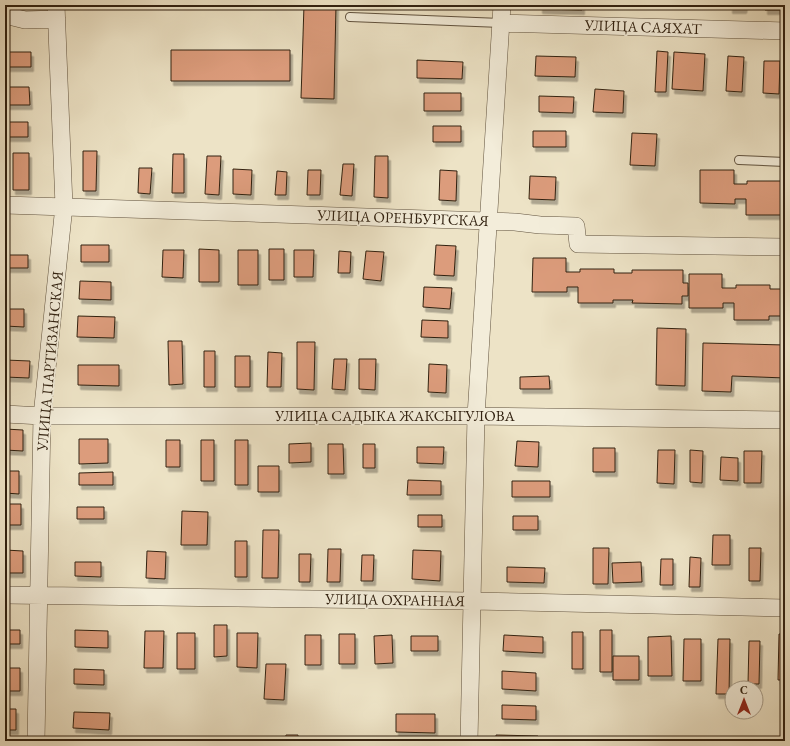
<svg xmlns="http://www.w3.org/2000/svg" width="790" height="746" viewBox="0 0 790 746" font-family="'EB Garamond',serif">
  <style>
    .building { fill: #dc9c7b; stroke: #312110; filter: url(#shadow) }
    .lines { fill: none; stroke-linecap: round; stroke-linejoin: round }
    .service-casing { stroke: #60523e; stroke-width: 10 }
    .minor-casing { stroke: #60523e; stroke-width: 18 }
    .service { stroke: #f3edda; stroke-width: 8 }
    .minor { stroke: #f3edda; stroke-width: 17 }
    .labels { text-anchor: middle; stroke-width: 3.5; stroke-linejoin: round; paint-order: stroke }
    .street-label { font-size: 15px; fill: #312110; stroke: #f3edda }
  </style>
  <defs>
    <filter id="shadow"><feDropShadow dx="2.5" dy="4.5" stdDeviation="0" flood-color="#0004"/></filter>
  </defs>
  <rect width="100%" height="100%" fill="#ede3c6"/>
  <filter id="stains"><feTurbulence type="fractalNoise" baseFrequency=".005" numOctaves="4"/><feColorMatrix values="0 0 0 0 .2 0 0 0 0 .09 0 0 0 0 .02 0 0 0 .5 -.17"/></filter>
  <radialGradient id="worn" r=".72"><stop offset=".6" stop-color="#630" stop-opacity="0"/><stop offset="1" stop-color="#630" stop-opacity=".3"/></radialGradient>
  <path class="building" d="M 304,5 L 336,5 L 334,99 L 301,98 Z
    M 540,5 L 582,5 L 582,10 L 540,9 Z
    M 730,5 L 745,5 L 744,9 L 730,9 Z
    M 765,5 L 781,5 L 781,10 L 765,10 Z
    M 171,50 L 290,50 L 290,81 L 171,81 Z
    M 657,51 L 668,52 L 666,92 L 655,92 Z
    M 5,52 L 31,52 L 31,67 L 5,67 Z
    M 674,52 L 705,54 L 703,91 L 672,89 Z
    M 536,56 L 576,57 L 575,77 L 535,76 Z
    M 728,56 L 744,57 L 742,92 L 726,91 Z
    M 417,60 L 463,62 L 462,79 L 417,78 Z
    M 764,61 L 780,61 L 779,94 L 763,93 Z
    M 5,87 L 29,87 L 30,105 L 5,105 Z
    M 595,89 L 624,91 L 623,113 L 593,112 Z
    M 424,93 L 461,93 L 461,111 L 424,111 Z
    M 539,96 L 574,97 L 573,113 L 539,112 Z
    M 6,122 L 28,122 L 28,137 L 6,137 Z
    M 433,126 L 461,126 L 461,142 L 433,142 Z
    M 533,131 L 566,131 L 566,147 L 533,147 Z
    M 632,133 L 657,134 L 655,166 L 630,165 Z
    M 83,151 L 97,151 L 96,191 L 83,191 Z
    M 13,153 L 29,153 L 29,190 L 13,190 Z
    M 173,154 L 184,154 L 184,193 L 172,193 Z
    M 207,156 L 221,156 L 219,195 L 205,194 Z
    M 375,156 L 388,156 L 388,198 L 374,197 Z
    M 343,164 L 354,164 L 352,196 L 340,195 Z
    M 139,168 L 152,168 L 150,194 L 138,193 Z
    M 233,169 L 252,170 L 251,195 L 233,194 Z
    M 308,170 L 321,170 L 320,195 L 307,195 Z
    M 440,170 L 457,171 L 456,201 L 439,200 Z
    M 700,170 L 734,170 L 734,184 L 747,184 L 747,181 L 782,181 L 782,184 L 785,184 L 785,211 L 781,211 L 781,215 L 746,215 L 746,199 L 735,199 L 735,204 L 700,203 Z
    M 277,171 L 287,172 L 286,195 L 275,195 Z
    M 530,176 L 556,177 L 555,200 L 529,199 Z
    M 81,245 L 109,245 L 109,262 L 81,262 Z
    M 436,245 L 456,246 L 454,276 L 434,275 Z
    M 199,249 L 219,250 L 219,282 L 199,282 Z
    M 269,249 L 284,249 L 284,280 L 269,280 Z
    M 163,250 L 184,250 L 183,278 L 162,277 Z
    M 238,250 L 258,250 L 258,285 L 238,285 Z
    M 294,250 L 314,250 L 313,277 L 294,277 Z
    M 339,251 L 351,252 L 350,273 L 338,273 Z
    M 366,251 L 384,252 L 381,281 L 363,279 Z
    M 5,255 L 28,255 L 28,268 L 5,268 Z
    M 533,258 L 566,258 L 566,272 L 580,272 L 580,269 L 614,269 L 614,273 L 632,273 L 632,270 L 683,270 L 683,283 L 688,283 L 688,296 L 682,296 L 682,304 L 632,303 L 633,300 L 613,300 L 613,303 L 578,303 L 578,287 L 567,287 L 567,292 L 532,292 Z
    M 689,274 L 722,274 L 722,288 L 736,288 L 736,285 L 770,285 L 770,289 L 785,289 L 785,316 L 769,316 L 769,320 L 734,320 L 734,303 L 723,303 L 723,308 L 689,308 Z
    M 80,281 L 111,282 L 111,300 L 79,299 Z
    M 424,287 L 452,288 L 450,309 L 423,307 Z
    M 5,309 L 24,309 L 24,327 L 5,326 Z
    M 78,316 L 115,317 L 114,338 L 77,337 Z
    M 422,320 L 448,321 L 448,338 L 421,337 Z
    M 657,328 L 686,329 L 685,386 L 656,385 Z
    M 168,341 L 182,341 L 183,384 L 169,385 Z
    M 297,342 L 315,342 L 314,390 L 297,389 Z
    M 703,343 L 785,345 L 785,378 L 732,376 L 731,392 L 702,391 Z
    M 204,351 L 215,351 L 215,387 L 204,387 Z
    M 268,352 L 282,353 L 281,387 L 267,387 Z
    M 235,356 L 250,356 L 250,387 L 235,387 Z
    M 334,359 L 347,359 L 345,390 L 332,389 Z
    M 359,359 L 376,359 L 375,390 L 359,389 Z
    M 5,360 L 30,361 L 29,378 L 5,377 Z
    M 429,364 L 447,365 L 446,393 L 428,392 Z
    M 78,365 L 119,365 L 119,386 L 78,385 Z
    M 549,376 L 550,389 L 520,389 L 520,377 Z
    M 5,429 L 23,430 L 23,451 L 5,450 Z
    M 79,439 L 108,439 L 108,463 L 79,464 Z
    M 166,440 L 180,440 L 180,467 L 166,467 Z
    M 201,440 L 214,440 L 214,481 L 201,481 Z
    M 235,440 L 248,440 L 248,485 L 235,485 Z
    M 517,441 L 539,442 L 538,467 L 515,466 Z
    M 311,443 L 311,462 L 289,463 L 289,444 Z
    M 328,444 L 343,444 L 344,474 L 328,474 Z
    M 363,444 L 375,444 L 375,468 L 363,468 Z
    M 417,447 L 444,447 L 443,464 L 417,463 Z
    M 593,448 L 615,448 L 615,472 L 593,472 Z
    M 658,450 L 675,450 L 674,484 L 657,483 Z
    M 690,450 L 703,451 L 702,483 L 690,482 Z
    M 744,451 L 762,451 L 761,483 L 744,483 Z
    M 721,457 L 738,458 L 738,481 L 720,480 Z
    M 258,466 L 279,466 L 279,492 L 258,492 Z
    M 5,471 L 19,471 L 19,494 L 5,493 Z
    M 113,472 L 113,485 L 79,485 L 79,473 Z
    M 408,480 L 441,481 L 441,495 L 407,495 Z
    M 512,481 L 550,481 L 550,497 L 512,497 Z
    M 5,504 L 21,504 L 21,525 L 5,525 Z
    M 77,507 L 104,507 L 104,519 L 77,519 Z
    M 182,511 L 208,512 L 207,545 L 181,545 Z
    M 418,515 L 442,515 L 442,527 L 418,527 Z
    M 513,516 L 538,516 L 538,530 L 513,530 Z
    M 263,530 L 279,530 L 278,578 L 262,578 Z
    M 713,535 L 730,535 L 730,565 L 712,565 Z
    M 235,541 L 247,541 L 247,577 L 235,577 Z
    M 593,548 L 609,548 L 608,584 L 593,584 Z
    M 749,548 L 761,548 L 760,581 L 749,581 Z
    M 328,549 L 341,549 L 340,582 L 327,582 Z
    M 5,550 L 23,551 L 23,573 L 5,573 Z
    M 413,550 L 441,551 L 440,581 L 412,579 Z
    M 147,551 L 166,552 L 165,579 L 146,578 Z
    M 299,554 L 311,554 L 310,582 L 299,582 Z
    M 362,555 L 374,555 L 373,581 L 361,581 Z
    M 690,557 L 701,558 L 700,587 L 689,587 Z
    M 661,559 L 673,559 L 673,585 L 660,585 Z
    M 75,562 L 101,562 L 101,577 L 75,576 Z
    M 641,562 L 642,582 L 613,583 L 612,563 Z
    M 507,567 L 545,568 L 544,583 L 507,582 Z
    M 214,625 L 227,625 L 227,656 L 214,657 Z
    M 5,630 L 20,630 L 20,644 L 5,644 Z
    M 75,630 L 108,631 L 108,648 L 75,647 Z
    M 600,630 L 612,630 L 612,672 L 600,672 Z
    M 145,631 L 164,631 L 163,668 L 144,668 Z
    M 572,632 L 583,632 L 583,669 L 572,669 Z
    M 177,633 L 195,633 L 195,669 L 177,669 Z
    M 237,633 L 258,633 L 257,668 L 237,667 Z
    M 339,634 L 355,634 L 355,664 L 339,664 Z
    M 779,634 L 785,634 L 785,680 L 778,680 Z
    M 305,635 L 321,635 L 321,665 L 305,665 Z
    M 392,635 L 393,663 L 375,664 L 374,636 Z
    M 504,635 L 543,637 L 543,653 L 503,651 Z
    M 411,636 L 438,636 L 438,651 L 411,651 Z
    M 671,636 L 672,676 L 648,676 L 648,637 Z
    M 684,639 L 701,639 L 701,681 L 683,681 Z
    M 718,639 L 730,639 L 729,694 L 716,694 Z
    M 749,641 L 760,641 L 759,684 L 748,684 Z
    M 613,656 L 639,656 L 639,680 L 613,680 Z
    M 266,664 L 286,664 L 284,700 L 264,699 Z
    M 5,668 L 20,668 L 20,691 L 5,691 Z
    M 74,669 L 104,670 L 104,685 L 74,684 Z
    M 502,671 L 536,673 L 536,691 L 502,689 Z
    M 502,705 L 536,706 L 536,720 L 502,719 Z
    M 5,709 L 16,709 L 16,730 L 5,730 Z
    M 74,712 L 110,713 L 109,730 L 73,728 Z
    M 396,714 L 435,714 L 435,733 L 396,732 Z
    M 286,735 L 298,735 L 298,741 L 270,741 L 285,741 Z
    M 496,735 L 538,736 L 538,741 L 496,741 Z"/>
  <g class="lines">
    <g class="service-casing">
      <path id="service" d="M 350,17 L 501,23
        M 739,160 L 785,162"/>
    </g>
    <g class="minor-casing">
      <path id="minor" d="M 5,15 L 25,20 L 57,19
        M 501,23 L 785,31
        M 5,205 L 515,222 L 540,225 L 576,226 L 578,244 L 785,247
        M 5,414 L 42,416 L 476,416 L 785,420
        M 5,595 L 472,601 L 785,608
        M 36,741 L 42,416 L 64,206 L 56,5
        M 469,741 L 476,416 L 502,5"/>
    </g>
    <use href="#service" class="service"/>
    <use href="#minor" class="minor"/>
  </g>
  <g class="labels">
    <g class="street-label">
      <text transform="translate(643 27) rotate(2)" y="5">УЛИЦА САЯХАТ</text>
      <text transform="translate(403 218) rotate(2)" y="5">УЛИЦА ОРЕНБУРГСКАЯ</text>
      <text transform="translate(50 361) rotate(-85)" y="5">УЛИЦА ПАРТИЗАНСКАЯ</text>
      <text x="395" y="421">УЛИЦА САДЫКА ЖАКСЫГУЛОВА</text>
      <text transform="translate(395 600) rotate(1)" y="5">УЛИЦА ОХРАННАЯ</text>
    </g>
  </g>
  <rect width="790" height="746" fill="none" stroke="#ede3c6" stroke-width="20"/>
  <rect x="6" y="6" width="778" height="734" fill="none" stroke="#312110" stroke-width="2"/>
  <rect x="10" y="10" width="770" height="726" fill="none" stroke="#312110"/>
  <g transform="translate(744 700)"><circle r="19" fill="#f3edda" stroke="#a59b89"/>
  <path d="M0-3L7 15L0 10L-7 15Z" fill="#8f2418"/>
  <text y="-6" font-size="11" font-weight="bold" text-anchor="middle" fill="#312110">С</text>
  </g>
  <rect width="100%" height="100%" filter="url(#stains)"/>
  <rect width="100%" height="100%" fill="url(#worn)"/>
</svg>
